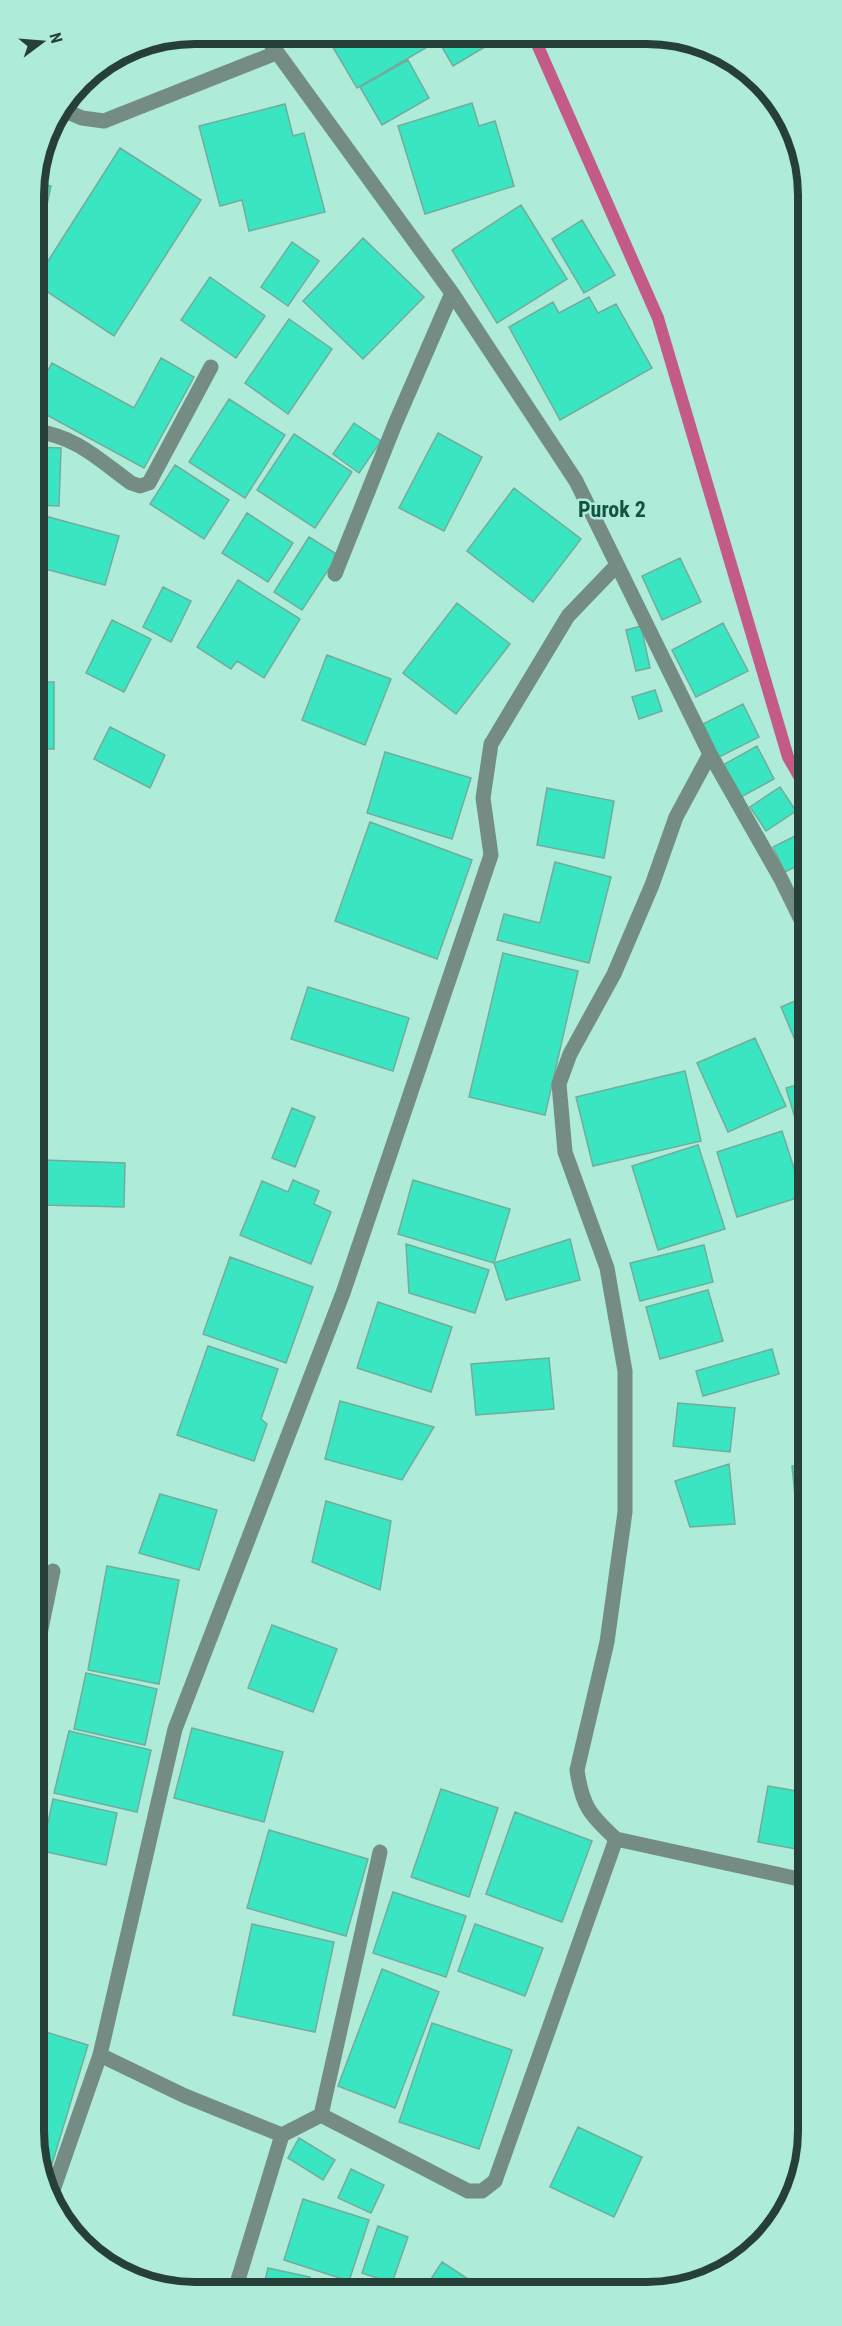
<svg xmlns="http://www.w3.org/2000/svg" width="842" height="2326" viewBox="0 0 842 2326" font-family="'Roboto Condensed',sans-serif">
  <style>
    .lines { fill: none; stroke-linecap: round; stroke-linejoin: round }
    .stream { stroke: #c45a88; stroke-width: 12 }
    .building { fill: #3ae6c2; stroke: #72ac9c; stroke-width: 1.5 }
    .minor { stroke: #748c84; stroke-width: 15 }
    .labels { text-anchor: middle; stroke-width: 5; stroke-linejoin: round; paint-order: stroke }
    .neighbourhood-label { font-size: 22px; font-weight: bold; fill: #145244; stroke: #aeebd9 }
    .rim { fill: none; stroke: #273f39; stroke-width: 8 }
  </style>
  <rect width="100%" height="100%" fill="#aeebd9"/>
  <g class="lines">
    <path class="stream" d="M 533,35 L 658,318 L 788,757 L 807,790"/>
  </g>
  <path class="building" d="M 348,34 L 422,34 L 429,46 L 357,88 L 331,44 Z
    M 439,35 L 505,35 L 453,66 L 436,37 Z
    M 408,60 L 429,98 L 382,125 L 360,87 Z
    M 472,103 L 479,126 L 495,121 L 514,186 L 425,214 L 398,126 Z
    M 285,104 L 293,136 L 304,133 L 325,212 L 249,231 L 242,200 L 220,206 L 199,126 Z
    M 120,148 L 201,200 L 114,336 L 34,283 Z
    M 34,182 L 51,186 L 38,247 L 33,246 Z
    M 521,205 L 567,279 L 497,323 L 452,250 Z
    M 582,220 L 615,275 L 584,293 L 552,239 Z
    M 363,238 L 424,297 L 363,359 L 303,301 Z
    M 292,242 L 319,261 L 288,306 L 261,287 Z
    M 210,277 L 265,316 L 236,358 L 181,320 Z
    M 589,297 L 598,313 L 616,304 L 652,368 L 560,420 L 509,327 L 553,302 L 559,313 Z
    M 289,319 L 332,349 L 288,414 L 245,383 Z
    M 161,358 L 194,377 L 144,468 L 34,408 L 34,396 L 52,363 L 134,408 Z
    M 229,399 L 285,435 L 245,498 L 189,462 Z
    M 354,423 L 381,441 L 359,473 L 333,454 Z
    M 438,433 L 482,457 L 444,531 L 399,508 Z
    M 294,434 L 352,472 L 315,528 L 257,490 Z
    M 34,447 L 61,448 L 59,506 L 34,505 Z
    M 175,465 L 229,500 L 204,539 L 150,504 Z
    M 514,488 L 581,539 L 533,602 L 467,551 Z
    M 247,513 L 293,543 L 268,582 L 222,553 Z
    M 45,516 L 119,536 L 105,585 L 34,566 L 34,556 Z
    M 309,537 L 338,555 L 302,610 L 274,592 Z
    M 680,558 L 701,602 L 662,620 L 642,576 Z
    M 238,580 L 300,619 L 264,678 L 237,661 L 231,669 L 197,647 Z
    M 163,587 L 191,601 L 171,642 L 143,627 Z
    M 457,603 L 510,644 L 456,714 L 403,673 Z
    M 112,620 L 151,639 L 124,692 L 86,673 Z
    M 723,623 L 748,671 L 696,697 L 672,650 Z
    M 641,626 L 650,668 L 636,671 L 626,630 Z
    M 327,655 L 391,679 L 365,745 L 302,720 Z
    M 34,682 L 54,682 L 54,749 L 34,749 Z
    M 655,690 L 662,711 L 639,719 L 632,697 Z
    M 743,704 L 759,737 L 719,757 L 703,724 Z
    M 110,727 L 165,755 L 150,788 L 94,759 Z
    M 757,746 L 774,779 L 741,797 L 723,765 Z
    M 385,752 L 471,778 L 452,839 L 367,813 Z
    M 34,764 L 44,764 L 44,807 L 34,807 Z
    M 780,787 L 796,811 L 766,831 L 750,807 Z
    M 547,788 L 614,801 L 604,858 L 537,845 Z
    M 34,820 L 39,821 L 37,876 L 34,876 Z
    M 370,822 L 472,860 L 437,959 L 335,921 Z
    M 807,830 L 807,861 L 785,872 L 773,847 Z
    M 555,862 L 611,877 L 589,963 L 497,940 L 504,914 L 540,923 Z
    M 34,952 L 47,952 L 45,1005 L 35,1004 Z
    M 503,953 L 578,971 L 545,1115 L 469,1097 Z
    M 308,987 L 409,1018 L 393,1071 L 291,1039 Z
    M 807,996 L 807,1068 L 781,1007 Z
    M 755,1038 L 786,1106 L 728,1132 L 697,1063 Z
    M 685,1071 L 701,1141 L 593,1166 L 576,1097 Z
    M 807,1082 L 807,1151 L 805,1151 L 786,1088 Z
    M 292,1108 L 315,1117 L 295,1167 L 272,1158 Z
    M 782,1131 L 803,1196 L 737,1217 L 717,1152 Z
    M 698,1145 L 725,1229 L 658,1250 L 632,1166 Z
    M 43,1160 L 125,1163 L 124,1207 L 42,1205 Z
    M 293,1180 L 319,1191 L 314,1204 L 331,1212 L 311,1264 L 240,1235 L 262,1181 L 288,1192 Z
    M 413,1180 L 510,1209 L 494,1263 L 398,1234 Z
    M 570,1239 L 580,1280 L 506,1300 L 494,1263 Z
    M 807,1239 L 807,1277 L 797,1242 Z
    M 406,1244 L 489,1270 L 475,1313 L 409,1293 Z
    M 704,1245 L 713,1282 L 640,1301 L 630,1263 Z
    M 230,1257 L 313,1287 L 286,1363 L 203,1334 Z
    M 708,1290 L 723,1341 L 660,1359 L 646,1307 Z
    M 378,1302 L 452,1327 L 431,1392 L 357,1368 Z
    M 208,1346 L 278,1369 L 261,1419 L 267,1424 L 254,1461 L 177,1435 Z
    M 772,1349 L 779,1374 L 703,1396 L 696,1371 Z
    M 549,1358 L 554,1409 L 476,1415 L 471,1364 Z
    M 340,1401 L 434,1427 L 402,1480 L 325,1459 Z
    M 678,1403 L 735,1408 L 730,1452 L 673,1446 Z
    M 729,1464 L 735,1524 L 690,1527 L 675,1481 Z
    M 808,1465 L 808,1544 L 800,1545 L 792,1466 Z
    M 160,1494 L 217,1510 L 199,1570 L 139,1553 Z
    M 326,1501 L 391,1521 L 380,1590 L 312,1562 Z
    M 107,1566 L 179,1580 L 159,1684 L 88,1670 Z
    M 272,1625 L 337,1649 L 313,1712 L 248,1688 Z
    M 86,1673 L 157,1689 L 145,1745 L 74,1729 Z
    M 192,1728 L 283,1752 L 264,1822 L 174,1798 Z
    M 69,1731 L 151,1750 L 137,1812 L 54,1793 Z
    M 768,1786 L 808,1793 L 808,1851 L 758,1842 Z
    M 441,1789 L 498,1808 L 469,1897 L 411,1877 Z
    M 53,1799 L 117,1813 L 106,1865 L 42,1851 Z
    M 515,1812 L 592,1841 L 562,1922 L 486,1894 Z
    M 269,1830 L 368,1859 L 346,1936 L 247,1908 Z
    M 393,1892 L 466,1916 L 446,1977 L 373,1953 Z
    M 252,1924 L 334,1942 L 315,2032 L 233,2015 Z
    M 475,1924 L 543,1948 L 525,1996 L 458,1971 Z
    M 382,1969 L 439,1992 L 395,2108 L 338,2086 Z
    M 432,2023 L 512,2050 L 479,2149 L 399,2122 Z
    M 36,2029 L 88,2045 L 49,2174 L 40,2171 L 36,2163 Z
    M 578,2127 L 642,2157 L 614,2217 L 550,2187 Z
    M 299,2138 L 335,2160 L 323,2180 L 288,2158 Z
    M 351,2169 L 384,2185 L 371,2213 L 338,2198 Z
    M 303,2199 L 369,2220 L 349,2281 L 284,2260 Z
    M 378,2226 L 408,2237 L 392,2283 L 362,2273 Z
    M 442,2262 L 485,2290 L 424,2290 Z
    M 268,2268 L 310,2277 L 307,2290 L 263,2290 Z"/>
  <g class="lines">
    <path class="minor" d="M 263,33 L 452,293 L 576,481 L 710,754 L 781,879 L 807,932
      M 61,109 L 82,118 L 104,121 L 276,53
      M 34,431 C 76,436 98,459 131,483 L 140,486 L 149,483 L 211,367
      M 335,574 L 395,424 L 452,293
      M 35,1658 L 53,1571
      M 616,1839 L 808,1881
      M 100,2055 L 185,2096 L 282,2135 L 321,2115 L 468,2191 L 482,2191 L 495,2181 L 616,1839 C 590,1815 582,1806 577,1770 L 607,1642 L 625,1512 L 625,1371 L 607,1268 L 565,1152 L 559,1084 L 570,1054 L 614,974 L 652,885 L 676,817 L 710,754
      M 321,2115 L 380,1852
      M 52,2193 L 100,2055 L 175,1729 L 343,1293 L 491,855 L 483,798 L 491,744 L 568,616 L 617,565
      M 235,2290 L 282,2135"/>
  </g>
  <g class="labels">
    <g class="neighbourhood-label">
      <text x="612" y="517">Purok 2</text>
    </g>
  </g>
  <path d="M0 0H842V2326H0ZM195 44H647A151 151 0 0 1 798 195V2131A151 151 0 0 1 647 2282H195A151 151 0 0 1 44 2131V195A151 151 0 0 1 195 44Z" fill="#aeebd9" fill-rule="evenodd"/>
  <path class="rim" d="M195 44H647A151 151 0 0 1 798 195V2131A151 151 0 0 1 647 2282H195A151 151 0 0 1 44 2131V195A151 151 0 0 1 195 44Z"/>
  <g transform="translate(42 42) rotate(74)" stroke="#aeebd9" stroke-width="4.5" paint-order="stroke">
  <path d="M0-4.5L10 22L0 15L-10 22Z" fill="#273f39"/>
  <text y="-9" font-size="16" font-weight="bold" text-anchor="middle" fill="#273f39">N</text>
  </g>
</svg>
